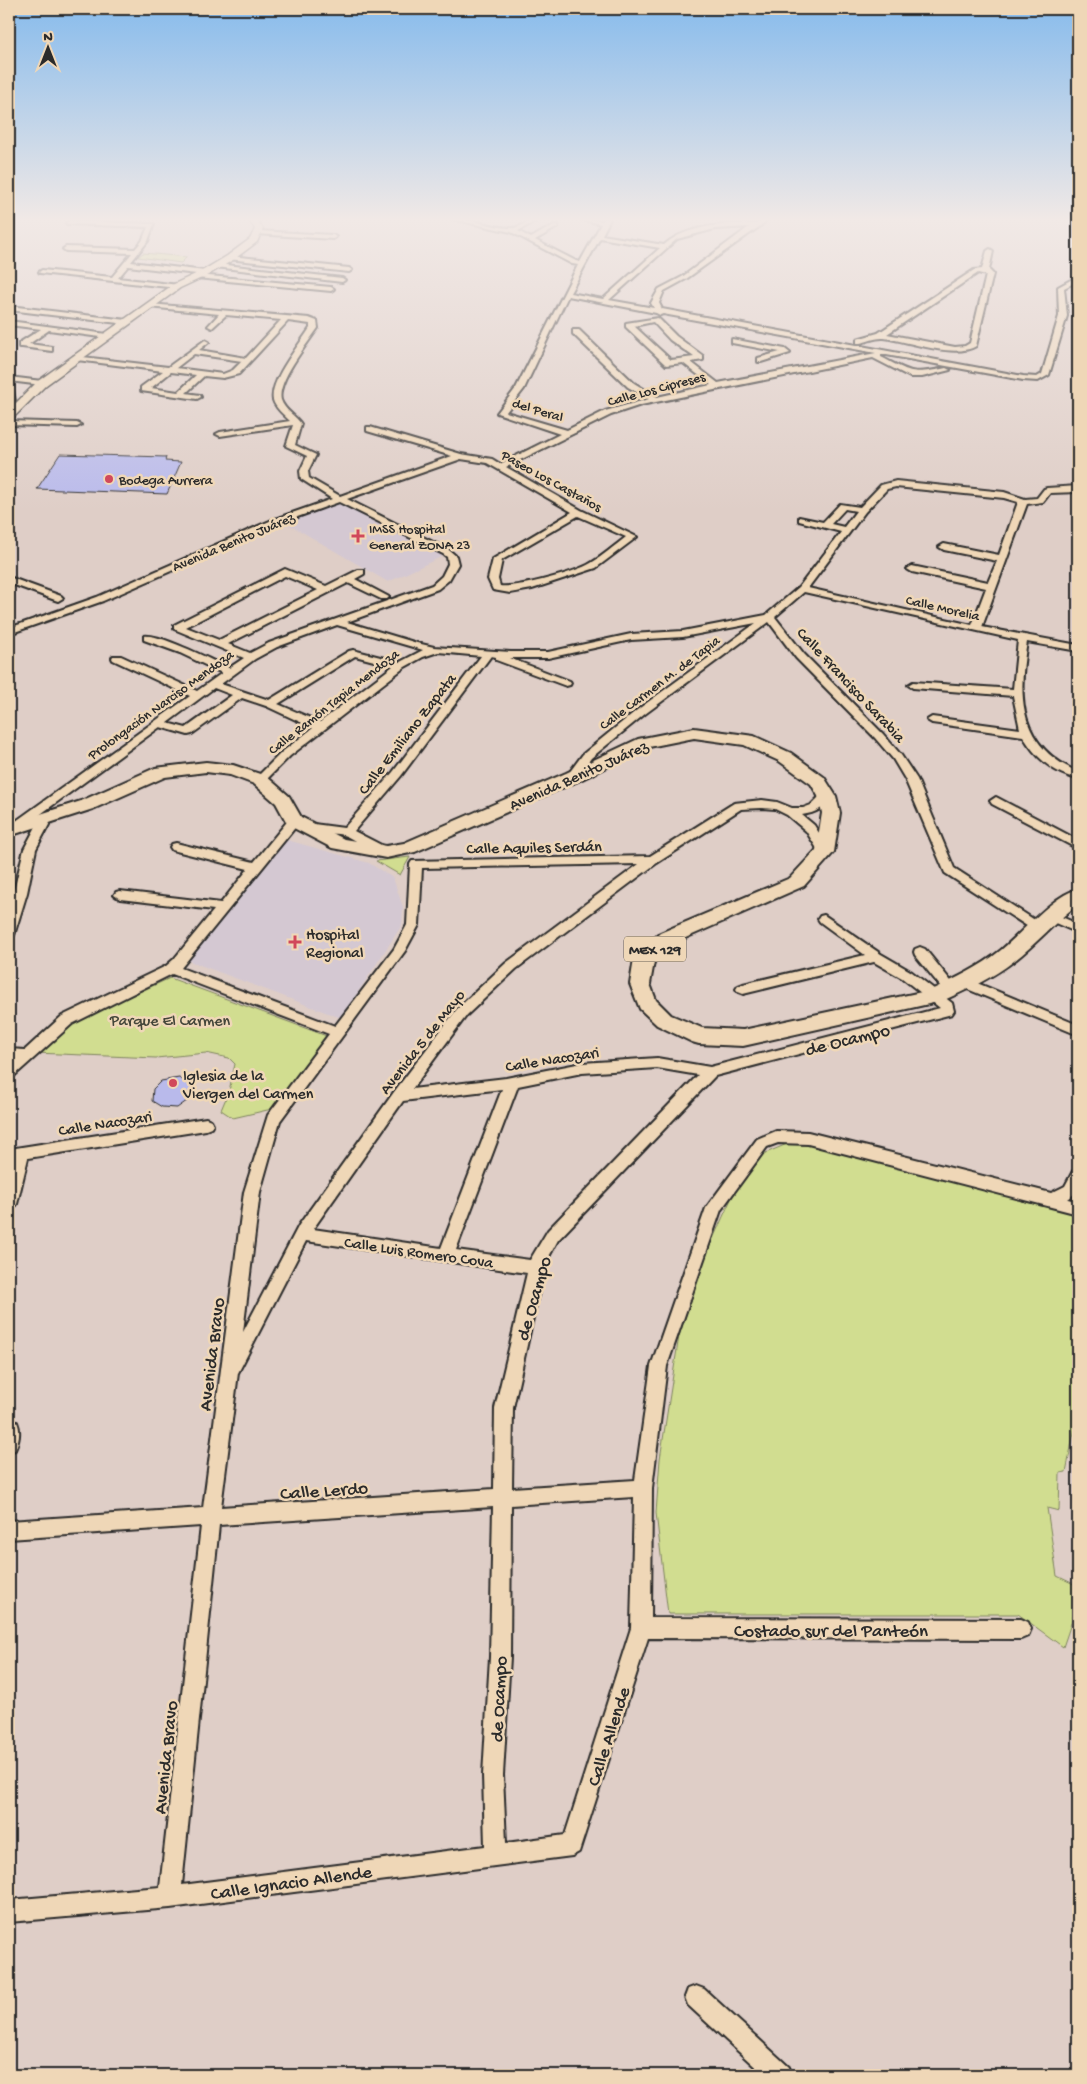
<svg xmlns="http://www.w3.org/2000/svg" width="1087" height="2084" viewBox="0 0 1087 2084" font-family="'Gochi Hand',sans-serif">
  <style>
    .built { fill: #d4c8d2 }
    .green { fill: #d1dd90; stroke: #7e845e }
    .building { fill: #b9baeb; stroke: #2b2b2b }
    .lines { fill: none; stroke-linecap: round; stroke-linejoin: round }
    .minor-casing { stroke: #2b2b2b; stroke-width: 4 }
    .secondary-casing { stroke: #2b2b2b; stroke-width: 3 }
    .primary-casing { stroke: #2b2b2b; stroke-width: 4 }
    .minor { fill: #efd7b7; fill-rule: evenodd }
    .secondary { fill: #efd7b7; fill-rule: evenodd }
    .primary { fill: #efd7b7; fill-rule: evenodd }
    .poi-dot { fill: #d1495b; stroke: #efd7b7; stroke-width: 2 }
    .labels { text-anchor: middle; stroke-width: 5; stroke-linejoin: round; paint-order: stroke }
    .far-street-label { font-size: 14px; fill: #2b2b2b; stroke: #efd7b7 }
    .far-poi-label { font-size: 14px; fill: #2b2b2b; stroke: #efd7b7; text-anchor: start }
    .shield { fill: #efd7b7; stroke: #665f55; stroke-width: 1 }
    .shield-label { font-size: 15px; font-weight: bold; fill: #2b2b2b }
    .street-label { font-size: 16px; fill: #2b2b2b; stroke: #efd7b7 }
    .poi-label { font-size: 16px; fill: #2b2b2b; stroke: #efd7b7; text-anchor: start }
    .park-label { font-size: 16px; fill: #44463a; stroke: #efd7b7 }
    .near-street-label { font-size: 19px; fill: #2b2b2b; stroke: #efd7b7 }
  </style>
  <rect width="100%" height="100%" fill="#dfcec7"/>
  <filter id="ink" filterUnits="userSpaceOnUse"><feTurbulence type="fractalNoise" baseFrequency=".02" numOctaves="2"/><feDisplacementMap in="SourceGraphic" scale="10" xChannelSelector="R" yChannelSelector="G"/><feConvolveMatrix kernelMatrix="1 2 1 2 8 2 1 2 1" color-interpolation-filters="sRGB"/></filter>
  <g filter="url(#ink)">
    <path class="built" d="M 337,503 L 435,550 L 443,556 L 388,582 L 285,522 Z
      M 287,840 L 369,863 L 393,878 L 403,907 L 402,925 L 341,1018 L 184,959 Z"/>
    <path class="green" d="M 143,253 L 187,257 L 181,263 L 138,257 Z
      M 410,857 L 400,875 L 376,861 Z
      M 170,978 L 332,1038 L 276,1108 L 233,1118 L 221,1110 L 229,1091 L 235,1064 L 229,1058 L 206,1053 L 156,1058 L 35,1053 L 69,1024 Z
      M 787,1144 L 804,1144 L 984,1188 L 1078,1213 L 1078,1412 L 1066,1472 L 1060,1473 L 1059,1511 L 1047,1508 L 1057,1576 L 1078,1586 L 1078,1603 L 1063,1647 L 1018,1614 L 668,1614 L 656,1513 L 660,1459 L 679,1336 L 706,1254 L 737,1186 L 761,1155 Z"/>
    <path class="building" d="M 60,454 L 166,457 L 165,461 L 181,462 L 167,494 L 37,489 Z
      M 179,1078 L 193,1086 L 191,1098 L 177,1108 L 162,1107 L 152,1101 L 153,1089 L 161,1081 Z"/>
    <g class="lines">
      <g class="minor-casing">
        <path id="minor" d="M 452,219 C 472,218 490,227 510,228 C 520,229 528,219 539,219 L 518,231 L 531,238 L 554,225 L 558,225 L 558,227 L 535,240 L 576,261 L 580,262 L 601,224 L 579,219 L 603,221 L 604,219 L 610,219 L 602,235 L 664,245 C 682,229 711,225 734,224 C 740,223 748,225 754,224 C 760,222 761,219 768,219 L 759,227 L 686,279 L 664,291 L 659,303 L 662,309 L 1023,376 L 1037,377 L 1042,374 L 1059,316 L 1058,287 L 1078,276 L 1078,281 L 1064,288 L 1067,316 L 1049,375 L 1038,381 L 1023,380 L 881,354 L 881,357 C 912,373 911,375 946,368 L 950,370 L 922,377 L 910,377 L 873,358 L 641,405 L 611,415 L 506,467 L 581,510 L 637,537 L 596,568 L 532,589 L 510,593 L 493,590 L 488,579 L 493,559 L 572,512 L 487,463 L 461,459 L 347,499 L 449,550 L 456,556 L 458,564 L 449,580 L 438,589 L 347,622 L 417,643 L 434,647 L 511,652 L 548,652 L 631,634 L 683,631 L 766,615 L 799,587 L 841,532 L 799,521 L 799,517 L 823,522 L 840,504 L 860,507 L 881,485 L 896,481 L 1004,492 L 1025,499 L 1037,498 L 1044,489 L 1047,488 L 1078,486 L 1078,492 L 1050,493 L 1043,502 L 1027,504 L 982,627 L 1078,645 L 1078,651 L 1027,642 C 1017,699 1019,746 1078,772 L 1078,779 C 1054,774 1035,757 1023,736 L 932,723 L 927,720 L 932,717 L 1020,729 L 1013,696 L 913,688 L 908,685 L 913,682 L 1013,689 L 1018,640 L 804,592 L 775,617 L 804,654 L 883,734 L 901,755 L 917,779 L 954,868 L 1041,924 L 1043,927 L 1041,930 L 1033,930 L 945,873 L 905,779 L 893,759 L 875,738 L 796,658 L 769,622 L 645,714 L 591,758 L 576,779 L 572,780 L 566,777 L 583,754 L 637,710 L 756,623 L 683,637 L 631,640 L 548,658 L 509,658 L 570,681 L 571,683 L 570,685 L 566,686 L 496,660 L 496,657 L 491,656 L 401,776 L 354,831 L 389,849 L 391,852 L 389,855 C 376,858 358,841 346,836 C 334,831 308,836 300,827 L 306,823 L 344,828 L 393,772 L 481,656 L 438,652 L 423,657 L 405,667 L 290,756 L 264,782 L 256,782 L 254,780 L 282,752 L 313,728 L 266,706 L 242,698 L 192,734 L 188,735 L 160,727 L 16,832 L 9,832 L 9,826 L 190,696 L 113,660 L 112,658 L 113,656 L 121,656 L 197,691 L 222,673 L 180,653 L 144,640 L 144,636 C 159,633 213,661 229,668 L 244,658 L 174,629 L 174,625 L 285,569 L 326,586 L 358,570 L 364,570 L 364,574 L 355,579 L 389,597 L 387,599 L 381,599 L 348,583 L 228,644 L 250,653 L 269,643 L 432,585 L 442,576 L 448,564 L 447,557 L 443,554 L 339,502 L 278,524 L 103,601 L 9,634 L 9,628 L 97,597 L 272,520 L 332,499 L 301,479 L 300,471 L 307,456 L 286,446 L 293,425 L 220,436 L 216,434 L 220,432 L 290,421 C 284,415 275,408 273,400 C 269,381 300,344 310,328 L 310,324 L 288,321 L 239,374 L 223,378 L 204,376 L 186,393 L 200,395 L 201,397 L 197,399 L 141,391 L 141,387 L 163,371 L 77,360 L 73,358 L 74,356 L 168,367 L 205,340 L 209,342 L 199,350 L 246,358 L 281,320 L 226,315 L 212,328 L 208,326 L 219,314 L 148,307 L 148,305 L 150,304 L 309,318 L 317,321 L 318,328 C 308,343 276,382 281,400 C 284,410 296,416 301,424 L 295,445 L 316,455 L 308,471 L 309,478 L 340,496 L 452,456 L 367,431 L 367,427 L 370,427 L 461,454 L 492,459 L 500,464 L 560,434 L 497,413 L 516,388 L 578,265 L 572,264 L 511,232 ZM 749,227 L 682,277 L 659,289 L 651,303 L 654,308 L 609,300 L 677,239 L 715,229 ZM 600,238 L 660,248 L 603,299 L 570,293 ZM 568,296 L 656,313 L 660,315 L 663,314 L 876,353 L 718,383 L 691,362 L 703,360 L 703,356 L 676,336 L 658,318 L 626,323 L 626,327 L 666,365 L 683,363 L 711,385 L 657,397 L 634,383 L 579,330 L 573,330 L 573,334 L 628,387 L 649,399 L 605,411 L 567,430 L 506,412 L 524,389 ZM 653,322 L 670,340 L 694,357 L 671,360 L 634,326 ZM 194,354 L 242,361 L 233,370 L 223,374 L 176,368 ZM 171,372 L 196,375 L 178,392 L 151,388 ZM 896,487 L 1004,498 L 1018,502 L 999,555 L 944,544 L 939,547 L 944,550 L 997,561 L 988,582 L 912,566 L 907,569 L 912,572 L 986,588 L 972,625 L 808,588 L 865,512 L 887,489 ZM 845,509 L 856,511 L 844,527 L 831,524 ZM 578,516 L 626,537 C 614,546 603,556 591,563 C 575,573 518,588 500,586 L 498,579 L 502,560 ZM 285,576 L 318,590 L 219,640 L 186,627 ZM 337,625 L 423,650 L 400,662 L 353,650 L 349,651 L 269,700 L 221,684 L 255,659 L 277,647 ZM 355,656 L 393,666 L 320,722 L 278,704 ZM 214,688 L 232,695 L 186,728 L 167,723 Z
          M 69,221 L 154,224 L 148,241 L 131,262 L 205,271 L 208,273 L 205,275 L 128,266 L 118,278 L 179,285 L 179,287 L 177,288 L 40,273 L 39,272 L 42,270 L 112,277 L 132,253 L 66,251 L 63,249 L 66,247 L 135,249 L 142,241 L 148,227 L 67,224 L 66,223 Z
          M 258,231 L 333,235 L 336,237 L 333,239 L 256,234 L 256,232 Z
          M 990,249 L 993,251 L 989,270 L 993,274 L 976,346 C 955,359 908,341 884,338 C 875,337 866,343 857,343 L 857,339 L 878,333 L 974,270 L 982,269 L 987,251 ZM 978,273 L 986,275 L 970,343 L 965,346 L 955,347 L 887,334 Z
          M 230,256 L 349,268 L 352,270 L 349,272 L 228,259 L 228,257 Z
          M 217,264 L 342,278 L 345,280 L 342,282 L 215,267 L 215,265 Z
          M 198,275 L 331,287 L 334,289 L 331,291 L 196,278 L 196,276 Z
          M 9,306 L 127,320 L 131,322 L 127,324 L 9,310 Z
          M 9,321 L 107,334 L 111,336 L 107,338 L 49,330 L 29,344 L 52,347 L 52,351 L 22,347 L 19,347 L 19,343 L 41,329 L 9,325 Z
          M 732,339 L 785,349 L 790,353 L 761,362 L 758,362 L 758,358 L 780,352 L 732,343 Z
          M 9,377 L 42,381 L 46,383 L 42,385 L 9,381 Z
          M 9,389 L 13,391 L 17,410 L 13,412 L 9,409 Z
          M 9,421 L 77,423 L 81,425 L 77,427 L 9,425 Z
          M 9,577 L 61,596 L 63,598 L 58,601 L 55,600 L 9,583 Z
          M 827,792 L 833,796 C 825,808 816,813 802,815 L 814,825 L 831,852 L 829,855 L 821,855 L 806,831 L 787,815 L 775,809 L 762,808 L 741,809 L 657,863 L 516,969 L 467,1015 L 412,1089 L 506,1078 L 582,1063 L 657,1058 L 710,1067 L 940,1008 L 902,978 L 874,962 L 743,994 L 738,992 L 736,989 L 738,986 L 743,984 L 865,955 L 820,922 L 818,919 L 820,916 L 824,915 L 881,954 L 912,972 L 952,1003 L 954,1011 L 952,1014 L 715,1076 L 558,1240 L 545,1264 L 513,1408 L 512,1488 L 635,1480 L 651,1366 L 706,1208 L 757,1139 L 776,1131 L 808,1132 L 1051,1193 L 1065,1186 L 1073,1171 L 1078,1169 C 1079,1182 1080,1191 1068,1199 L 1078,1202 L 1078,1214 L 808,1144 L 778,1143 L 767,1147 L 721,1210 L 667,1366 L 652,1488 L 651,1618 L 1021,1619 L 1028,1622 L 1031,1629 L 1028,1636 L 1021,1639 L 648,1638 L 579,1852 L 572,1856 L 170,1908 L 9,1922 L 9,1900 L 160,1887 L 201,1526 L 9,1539 L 9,1521 L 203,1508 L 244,1192 L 268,1115 L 329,1034 L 172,974 L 72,1024 L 14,1076 L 9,1077 L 9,1064 L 14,1059 L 9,1059 L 9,1049 L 25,1050 L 62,1016 L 166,966 L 174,959 L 214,910 L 120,899 L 114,895 L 116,892 L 120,891 L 221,903 L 248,869 L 172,850 L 170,847 L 172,844 L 176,843 L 254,862 L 290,818 L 298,818 L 300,821 L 298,824 L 181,968 L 335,1026 L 394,949 L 407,925 L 410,864 L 412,861 L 650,856 L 734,803 L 762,800 L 777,802 L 792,808 L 803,808 L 811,805 L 823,793 ZM 639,864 L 506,963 L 457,1009 L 394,1092 L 299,1225 L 243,1332 L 260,1192 L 280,1121 L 405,951 L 419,925 L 422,868 ZM 657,1068 L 698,1075 L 548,1230 L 530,1260 L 456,1250 L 518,1086 L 582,1073 ZM 502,1089 L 441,1248 L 313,1229 L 403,1101 ZM 306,1241 L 527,1273 L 495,1408 L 494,1489 L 221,1507 L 238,1373 ZM 634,1497 L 631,1628 L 565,1835 L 506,1843 L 503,1775 L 510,1657 L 511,1505 ZM 493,1507 L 490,1657 L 483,1775 L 485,1846 L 182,1885 L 219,1525 Z
          M 996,797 L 1078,840 L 1078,849 L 992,804 L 990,801 Z
          M 46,815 L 52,819 L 36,849 L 27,893 L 15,932 L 14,935 L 9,936 L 9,912 L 24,849 L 40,819 Z
          M 1050,912 L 1078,924 L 1078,933 L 1046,919 L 1044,916 Z
          M 920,947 L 925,949 L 955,986 L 957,989 L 955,992 L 945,992 L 915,955 L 914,952 L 915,949 Z
          M 965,978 L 1078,1025 L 1078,1035 L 960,986 L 958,983 L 960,980 Z
          M 206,1118 L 211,1120 L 213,1124 L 211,1128 L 206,1130 L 28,1158 L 17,1204 L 14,1208 L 9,1210 L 9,1176 L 13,1160 L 9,1161 L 9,1149 Z
          M 9,1420 L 17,1422 C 21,1431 19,1441 15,1450 L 9,1452 Z
          M 696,1986 L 704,1989 L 789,2067 L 792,2075 L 764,2075 L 688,2005 L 685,1997 L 688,1989 Z"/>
      </g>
      <g class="secondary-casing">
        <path id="secondary" d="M 248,219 L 256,219 L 263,229 L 257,242 L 233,260 L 208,275 L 180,288 L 46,385 L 13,418 L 9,419 L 9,410 L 38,381 L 174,284 L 202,271 L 227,256 L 250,239 L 255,229 Z"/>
      </g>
      <g class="primary-casing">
        <path id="primary" d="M 694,728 L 754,736 L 791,753 L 824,777 L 836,796 L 840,813 L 834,852 L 804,886 L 674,943 L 654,962 L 650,984 L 656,1000 L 671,1015 L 702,1028 L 743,1030 L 931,990 C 955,979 980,967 1001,950 C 1022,933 1052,896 1078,889 L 1078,904 C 1055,922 1036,944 1014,961 C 992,978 967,990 942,1001 L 743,1046 L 699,1044 L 692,1042 L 657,1025 L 640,1009 L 630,984 L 634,959 L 660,933 L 790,878 L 816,850 L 822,813 L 818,796 L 811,784 L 779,761 L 744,745 L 694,738 L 649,747 L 578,781 L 415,852 L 386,858 L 332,848 L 288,825 L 276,803 L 254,784 L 230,775 L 206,772 L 165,777 L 93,809 L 9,836 L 9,824 L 81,801 L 155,768 L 206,762 L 233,765 L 266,776 L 289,796 L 301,817 L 344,839 L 386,846 L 404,843 L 566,773 L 638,739 Z"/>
      </g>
      <use href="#minor" class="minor"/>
      <use href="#secondary" class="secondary"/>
      <use href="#primary" class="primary"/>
    </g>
  </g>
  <linearGradient id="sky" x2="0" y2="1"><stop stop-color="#87bbec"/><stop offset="0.43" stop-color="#f1e9e6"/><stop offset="1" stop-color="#f1e9e6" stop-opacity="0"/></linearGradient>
  <rect width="1087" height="511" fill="url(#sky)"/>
  <g class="poi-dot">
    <circle cx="109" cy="479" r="5"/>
    <path d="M355.5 528.5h5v5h5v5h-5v5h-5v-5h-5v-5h5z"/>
    <path d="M292.5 934.5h5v5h5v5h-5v5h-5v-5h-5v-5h5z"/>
    <circle cx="173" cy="1083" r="5"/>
  </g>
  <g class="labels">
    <g class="far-street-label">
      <text transform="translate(656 388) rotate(-15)" y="5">Calle Los Cipreses</text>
      <text transform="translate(538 409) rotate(17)" y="5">del Peral</text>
      <text transform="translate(552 480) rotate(29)" y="5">Paseo Los Castaños</text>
      <text transform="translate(233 541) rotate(-23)" y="5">Avenida Benito Juárez</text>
      <text transform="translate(943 607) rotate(13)" y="5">Calle Morelia</text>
      <text transform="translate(659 682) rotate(-37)" y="5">Calle Carmen M. de Tapia</text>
      <text transform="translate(333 701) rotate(-38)" y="5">Calle Ramón Tapia Mendoza</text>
      <text transform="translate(160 704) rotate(-36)" y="5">Prolongación Narciso Mendoza</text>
    </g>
    <g class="far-poi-label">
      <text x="119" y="484">Bodega Aurrera</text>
      <text x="369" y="533">IMSS Hospital<tspan x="369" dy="16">General ZONA 23</tspan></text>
    </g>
    <rect class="shield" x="624" y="936.5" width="62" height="25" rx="4"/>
    <g class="shield-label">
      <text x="655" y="954">MEX 129</text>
    </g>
    <g class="street-label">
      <text transform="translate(852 684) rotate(47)" y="6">Calle Francisco Sarabia</text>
      <text transform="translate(406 733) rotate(-52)" y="6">Calle Emiliano Zapata</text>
      <text transform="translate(578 774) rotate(-24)" y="6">Avenida Benito Juárez</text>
      <text transform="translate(534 846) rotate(-1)" y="6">Calle Aquiles Serdán</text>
      <text transform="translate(421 1041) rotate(-52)" y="6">Avenida 5 de Mayo</text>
      <text transform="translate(552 1058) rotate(-9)" y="6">Calle Nacozari</text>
      <text transform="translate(105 1122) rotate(-9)" y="6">Calle Nacozari</text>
      <text transform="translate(419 1251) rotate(8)" y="6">Calle Luis Romero Cova</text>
    </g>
    <g class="poi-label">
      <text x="306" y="939">Hospital<tspan x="306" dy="18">Regional</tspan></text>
      <text x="183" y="1080">Iglesia de la<tspan x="183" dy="18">Viergen del Carmen</tspan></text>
    </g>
    <g class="park-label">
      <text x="170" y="1025">Parque El Carmen</text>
    </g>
    <g class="near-street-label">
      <text transform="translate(847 1038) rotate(-14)" y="7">de Ocampo</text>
      <text transform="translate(532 1298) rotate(-74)" y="7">de Ocampo</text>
      <text transform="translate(210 1354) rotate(-83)" y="7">Avenida Bravo</text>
      <text transform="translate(324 1489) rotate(-4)" y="7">Calle Lerdo</text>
      <text x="831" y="1636">Costado sur del Panteón</text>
      <text transform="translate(497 1699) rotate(-87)" y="7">de Ocampo</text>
      <text transform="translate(607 1736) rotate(-72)" y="7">Calle Allende</text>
      <text transform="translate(164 1757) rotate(-84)" y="7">Avenida Bravo</text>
      <text transform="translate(291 1881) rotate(-8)" y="7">Calle Ignacio Allende</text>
    </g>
  </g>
  <rect width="1087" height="2084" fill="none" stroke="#efd7b7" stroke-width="30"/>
  <rect x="15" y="15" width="1057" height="2054" fill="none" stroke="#2b2b2b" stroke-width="2" filter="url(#ink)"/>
  <g transform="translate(48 48)" stroke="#efd7b7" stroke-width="4" paint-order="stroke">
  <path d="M0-4L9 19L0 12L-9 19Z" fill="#2b2b2b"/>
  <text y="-8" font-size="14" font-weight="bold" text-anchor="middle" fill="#2b2b2b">N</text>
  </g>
</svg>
